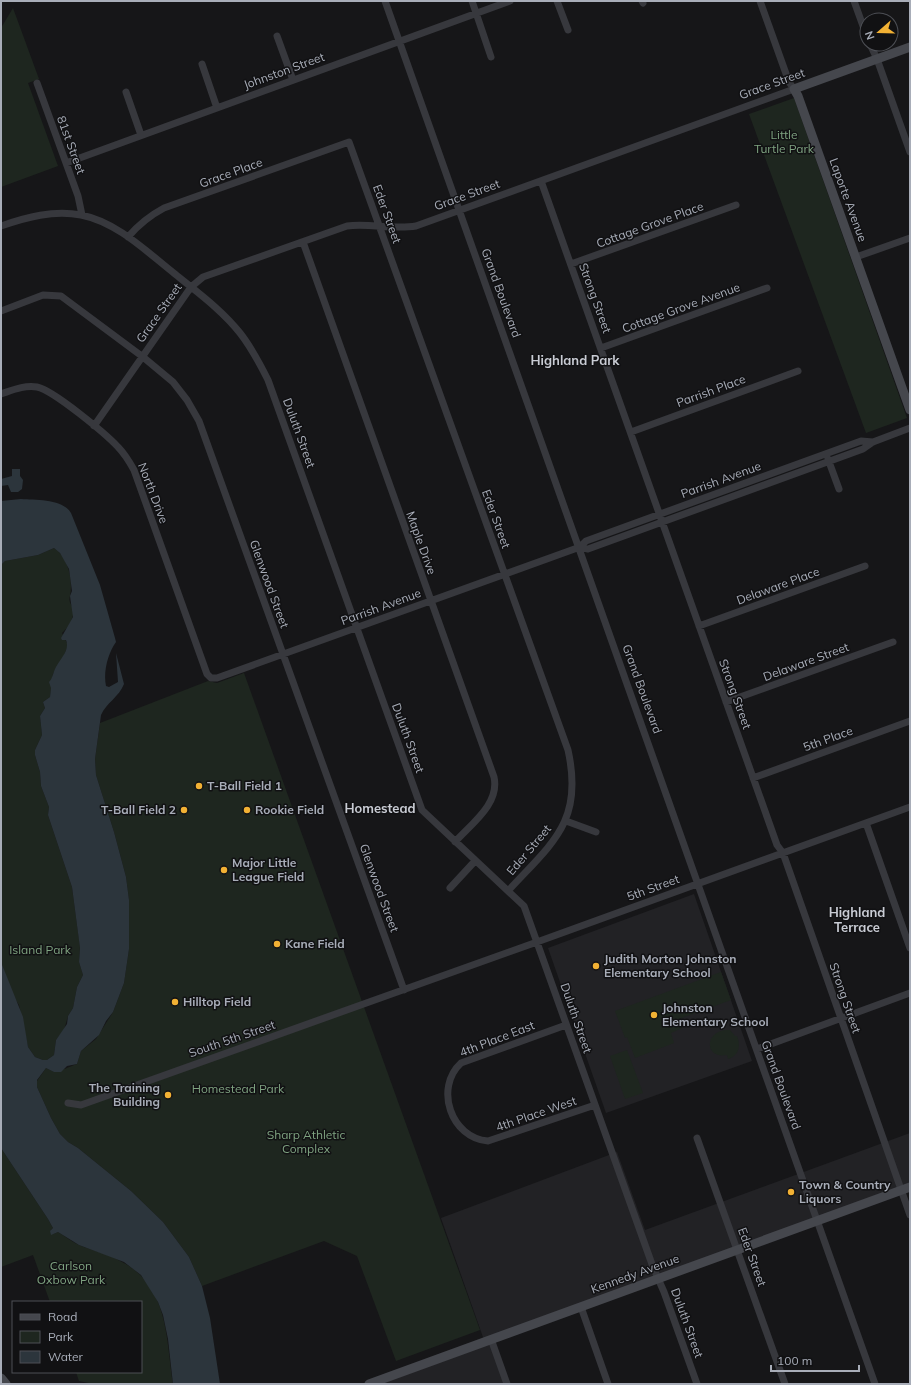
<svg xmlns="http://www.w3.org/2000/svg" width="911" height="1385" viewBox="0 0 911 1385" font-family="Mulish,sans-serif">
  <style>
    .built { fill: #222225 }
    .green { fill: #1e261f }
    .water { fill: #2c353c }
    .lines { fill: none; stroke-linecap: round; stroke-linejoin: round }
    .street { stroke: #37383d; stroke-width: 7 }
    .secondary { stroke: #45474d; stroke-width: 9 }
    .poi-dot { fill: #f2b134; stroke: #111113; stroke-width: 1.5 }
    .labels { text-anchor: middle; stroke-width: 3; stroke-linejoin: round; paint-order: stroke }
    .street-label { font-size: 12px; fill: #a8adb8; stroke: #111113 }
    .park-label { font-size: 12px; fill: #7fa381; stroke: #111113 }
    .poi-label { font-size: 12px; font-weight: bold; fill: #a8adb8; stroke: #111113; text-anchor: start }
    .neighbourhood-label { font-size: 13px; font-weight: bold; fill: #c9ccd4; stroke: #111113 }
  </style>
  <rect width="100%" height="100%" fill="#161618"/>
  <path class="built" d="M 694,894 L 752,1061 L 606,1113 L 548,948 Z
    M 910,1133 L 910,1185 L 484,1340 L 441,1218 L 617,1152 L 645,1230 Z
    M 490,1341 L 506,1384 L 374,1384 Z"/>
  <path class="green" d="M 13,8 L 39,79 L 28,83 L 58,166 L 1,187 L 1,28 Z
    M 794,98 L 907,418 L 866,433 L 749,114 Z
    M 54,548 C 69,558 73,581 70,596 C 68,601 71,604 73,608 C 75,617 69,627 62,633 L 68,645 L 64,656 L 53,674 L 50,697 L 43,702 L 45,708 L 40,716 L 42,735 L 35,750 L 35,755 L 40,772 L 41,786 L 49,807 L 48,815 L 72,887 L 80,947 L 79,962 L 83,975 L 77,987 L 73,1008 L 68,1016 L 64,1030 L 56,1040 L 54,1055 L 47,1060 L 43,1060 L 35,1057 L 28,1047 L 19,1005 L 12,994 L 1,962 L 1,565 L 5,561 L 38,555 Z
    M 244,673 L 480,1330 L 396,1361 L 357,1256 L 324,1241 L 202,1286 L 189,1257 L 163,1222 L 131,1191 L 78,1148 L 68,1142 L 60,1134 L 51,1118 L 37,1087 L 37,1081 L 46,1068 L 54,1072 C 63,1070 69,1067 77,1064 L 81,1051 L 96,1039 L 113,1012 L 124,983 L 129,949 L 129,900 L 126,877 L 114,832 L 96,775 L 95,759 L 100,723 L 208,681 L 217,683 Z
    M 721,972 L 731,1000 L 679,1019 L 682,1028 L 671,1033 L 674,1043 L 635,1058 L 627,1037 L 625,1038 L 615,1011 Z
    M 725,1030 L 730,1030 L 735,1036 L 737,1036 C 741,1046 739,1056 728,1059 L 727,1055 C 705,1059 704,1033 725,1030 Z
    M 627,1050 L 643,1093 L 625,1099 L 610,1056 Z
    M 1,1148 L 48,1219 L 53,1228 L 51,1230 L 53,1234 L 58,1232 C 65,1236 72,1242 79,1245 C 94,1251 109,1254 122,1262 C 169,1286 166,1340 173,1384 L 93,1384 L 79,1381 L 76,1372 L 141,1372 L 141,1302 L 50,1302 L 33,1255 L 1,1267 Z"/>
  <path class="water" d="M 12,469 L 20,469 L 20,476 L 23,480 L 22,489 L 18,492 L 11,492 L 8,485 L 1,486 L 1,479 L 12,476 Z
    M 21,499 C 36,500 63,499 71,513 L 100,585 L 115,638 L 116,642 C 108,653 103,672 106,686 L 109,687 L 118,682 L 116,653 L 124,684 C 119,697 106,703 101,715 L 95,759 L 96,775 L 114,832 L 126,877 L 129,900 L 129,949 L 124,983 L 113,1012 L 106,1021 L 99,1035 L 81,1051 L 77,1064 L 67,1066 L 61,1072 L 54,1072 L 46,1068 L 37,1080 L 37,1087 L 51,1118 L 60,1134 L 68,1142 L 78,1148 L 131,1191 L 163,1222 L 189,1257 L 202,1286 L 210,1318 L 220,1384 L 173,1384 L 168,1339 L 163,1315 L 158,1302 L 141,1275 L 124,1262 L 79,1245 L 58,1232 L 51,1235 L 50,1231 L 53,1228 L 48,1219 L 1,1148 L 1,962 L 23,1017 L 28,1047 L 35,1057 L 43,1060 L 47,1060 L 54,1055 L 56,1040 L 67,1024 L 68,1016 L 73,1008 L 77,987 L 83,975 L 79,962 L 80,948 L 72,887 L 48,815 L 49,807 L 41,786 L 40,772 L 35,755 L 35,750 L 42,735 L 40,716 L 45,708 L 43,702 L 50,697 L 51,688 L 49,682 C 53,678 53,672 56,667 C 61,658 70,650 66,640 L 62,640 L 61,638 L 73,617 L 70,596 L 72,591 L 69,569 L 60,553 L 54,548 L 38,555 L 5,561 L 1,565 L 1,501 Z"/>
  <g class="lines">
    <path class="street" d="M 385,1 L 875,1384
      M 472,1 L 491,57
      M 557,1 L 568,30
      M 642,1 L 643,3
      M 854,1 L 867,37
      M 277,36 L 293,80
      M 870,44 L 877,59 L 910,152
      M 202,64 L 217,108
      M 37,83 L 78,196 L 82,215
      M 126,92 L 141,135
      M 66,163 L 510,1
      M 541,181 L 777,845 L 783,853 L 910,1215
      M 1,226 C 27,217 53,210 81,215 C 117,222 147,252 175,274 C 197,292 222,310 240,333 C 251,347 260,364 268,380 L 422,810 L 524,906 L 653,1267 L 664,1292 L 697,1384
      M 128,237 C 139,224 149,216 164,208 L 349,142 L 568,750 C 584,822 552,843 508,891
      M 303,242 L 494,777 C 500,804 471,824 455,842
      M 856,257 L 910,238
      M 571,264 L 736,205
      M 1,311 L 43,295 L 61,296 L 143,357 L 173,382 L 187,400 L 199,421 L 404,990
      M 601,348 L 767,288
      M 1,394 C 13,390 24,385 37,387 C 53,390 106,434 118,447 C 125,454 129,461 134,470 L 207,674 L 211,678 L 217,678 L 580,547 L 586,541 L 861,441 L 873,442
      M 94,426 L 191,287 L 203,277 L 347,226 C 370,223 393,230 416,226 L 794,89 L 789,82 L 760,1
      M 631,432 L 798,371
      M 828,459 L 839,489
      M 580,547 L 588,549 L 863,449 L 873,442 L 910,428
      M 699,626 L 865,566
      M 726,702 L 893,642
      M 753,778 L 910,721
      M 566,821 L 596,832
      M 866,823 L 910,948
      M 450,888 L 475,861
      M 566,1025 L 461,1063 C 434,1088 451,1138 488,1141 L 595,1105
      M 757,1049 L 910,993
      M 68,1103 L 81,1105 L 537,942 L 910,807
      M 697,1138 L 785,1384
      M 581,1307 L 608,1384
      M 491,1339 L 507,1384"/>
    <path class="secondary" d="M 910,47 L 794,89 L 798,96 L 910,410
      M 1,1378 L 6,1384
      M 369,1384 L 910,1187"/>
  </g>
  <g class="poi-dot">
    <circle cx="199" cy="786" r="4"/>
    <circle cx="184" cy="810" r="4"/>
    <circle cx="247" cy="810" r="4"/>
    <circle cx="224" cy="870" r="4"/>
    <circle cx="277" cy="944" r="4"/>
    <circle cx="596" cy="966" r="4"/>
    <circle cx="175" cy="1002" r="4"/>
    <circle cx="654" cy="1015" r="4"/>
    <circle cx="168" cy="1095" r="4"/>
    <circle cx="791" cy="1192" r="4"/>
  </g>
  <g class="labels">
    <g class="street-label">
      <text transform="translate(284 71) rotate(-20)" y="4">Johnston Street</text>
      <text transform="translate(772 84) rotate(-20)" y="4">Grace Street</text>
      <text transform="translate(71 145) rotate(70)" y="4">81st Street</text>
      <text transform="translate(231 173) rotate(-20)" y="4">Grace Place</text>
      <text transform="translate(467 195) rotate(-20)" y="4">Grace Street</text>
      <text transform="translate(848 200) rotate(70)" y="4">Laporte Avenue</text>
      <text transform="translate(387 214) rotate(70)" y="4">Eder Street</text>
      <text transform="translate(650 225) rotate(-20)" y="4">Cottage Grove Place</text>
      <text transform="translate(501 293) rotate(70)" y="4">Grand Boulevard</text>
      <text transform="translate(595 298) rotate(70)" y="4">Strong Street</text>
      <text transform="translate(681 308) rotate(-20)" y="4">Cottage Grove Avenue</text>
      <text transform="translate(159 313) rotate(-55)" y="4">Grace Street</text>
      <text transform="translate(711 391) rotate(-20)" y="4">Parrish Place</text>
      <text transform="translate(299 433) rotate(70)" y="4">Duluth Street</text>
      <text transform="translate(721 480) rotate(-20)" y="4">Parrish Avenue</text>
      <text transform="translate(153 493) rotate(69)" y="4">North Drive</text>
      <text transform="translate(496 519) rotate(70)" y="4">Eder Street</text>
      <text transform="translate(421 543) rotate(70)" y="4">Maple Drive</text>
      <text transform="translate(269 584) rotate(70)" y="4">Glenwood Street</text>
      <text transform="translate(778 586) rotate(-20)" y="4">Delaware Place</text>
      <text transform="translate(381 607) rotate(-20)" y="4">Parrish Avenue</text>
      <text transform="translate(806 662) rotate(-20)" y="4">Delaware Street</text>
      <text transform="translate(642 689) rotate(70)" y="4">Grand Boulevard</text>
      <text transform="translate(735 694) rotate(70)" y="4">Strong Street</text>
      <text transform="translate(408 738) rotate(70)" y="4">Duluth Street</text>
      <text transform="translate(828 739) rotate(-20)" y="4">5th Place</text>
      <text transform="translate(529 850) rotate(-50)" y="4">Eder Street</text>
      <text transform="translate(379 888) rotate(70)" y="4">Glenwood Street</text>
      <text transform="translate(653 888) rotate(-20)" y="4">5th Street</text>
      <text transform="translate(845 998) rotate(71)" y="4">Strong Street</text>
      <text transform="translate(576 1018) rotate(71)" y="4">Duluth Street</text>
      <text transform="translate(232 1039) rotate(-19)" y="4">South 5th Street</text>
      <text transform="translate(497 1039) rotate(-21)" y="4">4th Place East</text>
      <text transform="translate(781 1085) rotate(70)" y="4">Grand Boulevard</text>
      <text transform="translate(536 1114) rotate(-19)" y="4">4th Place West</text>
      <text transform="translate(752 1257) rotate(70)" y="4">Eder Street</text>
      <text transform="translate(635 1274) rotate(-20)" y="4">Kennedy Avenue</text>
      <text transform="translate(687 1323) rotate(70)" y="4">Duluth Street</text>
    </g>
    <g class="park-label">
      <text x="784" y="139">Little<tspan x="784" dy="14">Turtle Park</tspan></text>
      <text x="40" y="954">Island Park</text>
      <text x="238" y="1093">Homestead Park</text>
      <text x="306" y="1139">Sharp Athletic<tspan x="306" dy="14">Complex</tspan></text>
      <text x="71" y="1270">Carlson<tspan x="71" dy="14">Oxbow Park</tspan></text>
    </g>
    <g class="poi-label">
      <text x="207" y="790">T-Ball Field 1</text>
      <text x="176" y="814" text-anchor="end">T-Ball Field 2</text>
      <text x="255" y="814">Rookie Field</text>
      <text x="232" y="867">Major Little<tspan x="232" dy="14">League Field</tspan></text>
      <text x="285" y="948">Kane Field</text>
      <text x="604" y="963">Judith Morton Johnston<tspan x="604" dy="14">Elementary School</tspan></text>
      <text x="183" y="1006">Hilltop Field</text>
      <text x="662" y="1012">Johnston<tspan x="662" dy="14">Elementary School</tspan></text>
      <text x="160" y="1092" text-anchor="end">The Training<tspan x="160" dy="14">Building</tspan></text>
      <text x="799" y="1189">Town &amp; Country<tspan x="799" dy="14">Liquors</tspan></text>
    </g>
    <g class="neighbourhood-label">
      <text x="575" y="365">Highland Park</text>
      <text x="380" y="813">Homestead</text>
      <text x="857" y="917">Highland<tspan x="857" dy="15">Terrace</tspan></text>
    </g>
  </g>
  <rect width="911" height="1385" fill="none" stroke="#a8adb8" stroke-width="4"/>
  <rect x="12" y="1301" width="130" height="72" fill="#111113" stroke="#4d4f55"/>
  <rect x="20" y="1314" width="20" height="6" fill="#45474d" stroke="#4d4f55"/>
  <text x="48" y="1321" font-size="12" fill="#a8adb8">Road</text>
  <rect x="20" y="1331" width="20" height="12" fill="#1e261f" stroke="#4d4f55"/>
  <text x="48" y="1341" font-size="12" fill="#a8adb8">Park</text>
  <rect x="20" y="1351" width="20" height="12" fill="#2c353c" stroke="#4d4f55"/>
  <text x="48" y="1361" font-size="12" fill="#a8adb8">Water</text>
  <g transform="translate(879 32) rotate(250)"><circle r="19" fill="#111113" stroke="#4d4f55"/>
  <path d="M0-3L7 15L0 10L-7 15Z" fill="#f2b134"/>
  <text y="-6" font-size="11" font-weight="bold" text-anchor="middle" fill="#a8adb8">N</text>
  </g>
  <path d="M771 1365v6h88v-6" fill="none" stroke="#a8adb8" stroke-width="2"/>
  <text x="777" y="1365" font-size="12" fill="#a8adb8" stroke="#111113" stroke-width="3" paint-order="stroke">100 m</text>
</svg>
